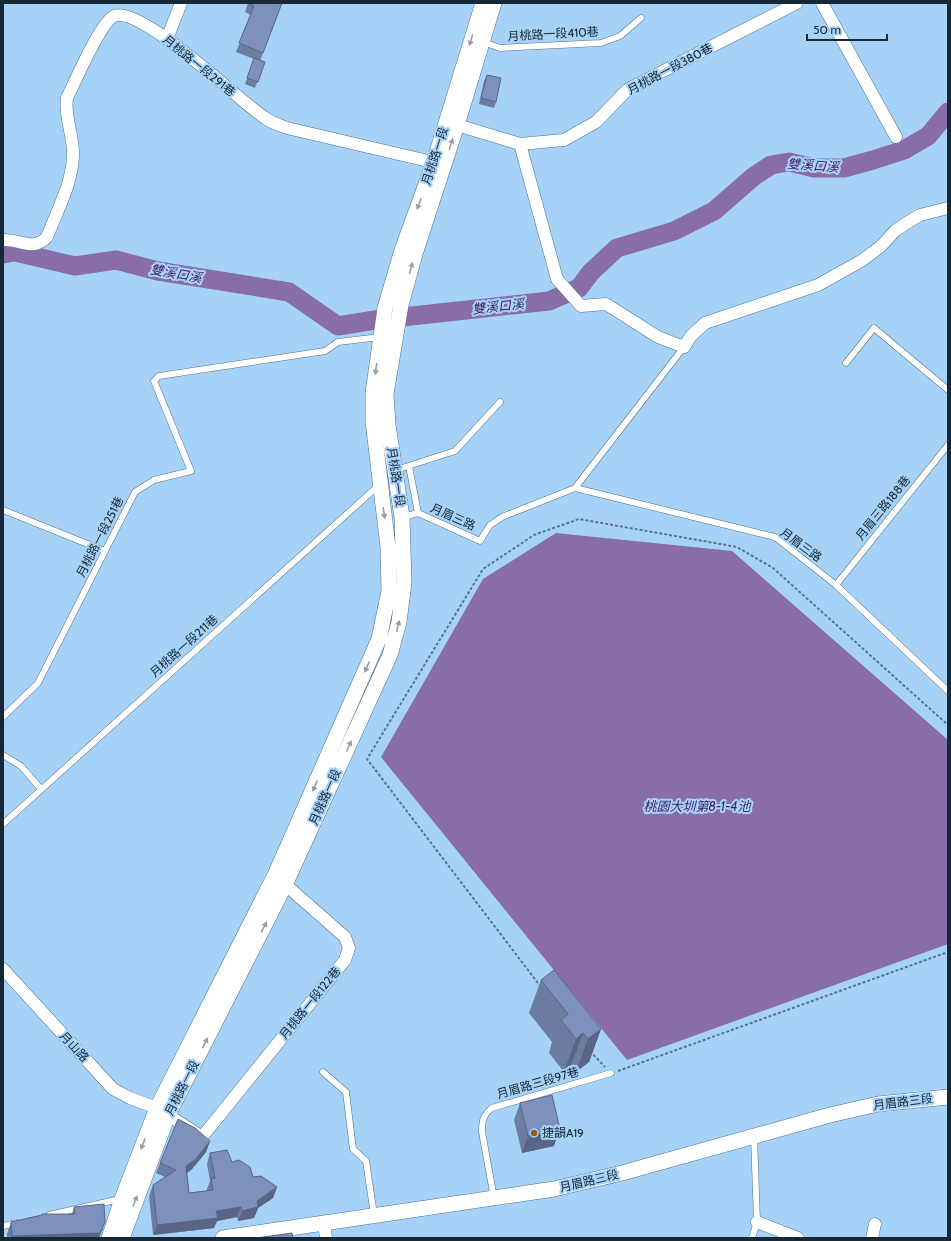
<svg xmlns="http://www.w3.org/2000/svg" width="951" height="1241" viewBox="0 0 951 1241" font-family="Cabin,'Noto Sans TC',sans-serif">
  <style>
    .water { fill: #886da7 }
    .lines { fill: none; stroke-linecap: round; stroke-linejoin: round }
    .river { stroke: #886da7; stroke-width: 19 }
    .service-casing { stroke: #497192; stroke-width: 7 }
    .minor-casing { stroke: #497192; stroke-width: 13 }
    .tertiary-casing { stroke: #497192; stroke-width: 16 }
    .path { stroke: #5a768f; stroke-width: 2; stroke-dasharray: 3 2; stroke-linecap: butt }
    .service { stroke: #fff; stroke-width: 6 }
    .minor { stroke: #fff; stroke-width: 12 }
    .tertiary { stroke: #fff; stroke-width: 15 }
    .wall { fill: #6c7da2 }
    .shaded-wall { fill: #586684 }
    .building { fill: #7d91bc; stroke: #586684 }
    .oneway { fill: #979ea4 }
    .poi-dot { fill: #975e1b; stroke: #a7d2f7; stroke-width: 1.5 }
    .labels { text-anchor: middle; stroke-width: 4; stroke-linejoin: round; paint-order: stroke }
    .street-label { font-size: 12px; fill: #172735; stroke: #a7d2f7 }
    .poi-label { font-size: 12px; fill: #172735; stroke: #a7d2f7; text-anchor: start }
    .water-label { font-size: 13px; font-style: italic; fill: #441e66; stroke: #a7d2f7 }
  </style>
  <rect width="100%" height="100%" fill="#a7d2f7"/>
  <path class="water" d="M 556,533 L 732,551 L 948,740 L 948,944 L 627,1060 L 381,757 L 483,579 Z"/>
  <g class="lines">
    <path class="river" d="M 3,254 L 15,252 L 75,266 L 116,260 L 158,271 L 289,292 L 338,326 L 375,320 L 549,301 L 579,288 L 591,272 L 617,248 L 674,231 L 714,211 L 753,177 L 771,165 L 789,162 L 814,168 L 844,168 L 873,160 L 904,150 L 928,136 L 948,112"/>
    <g class="service-casing">
      <path id="service" d="M 483,42 L 500,48 L 601,43 L 620,36 L 641,18
        M 684,347 L 575,488 L 775,537 L 836,585 L 948,691
        M 846,363 L 874,328 L 948,390
        M 409,466 L 418,513
        M 396,470 L 455,451 L 500,402
        M 3,510 L 105,551
        M 403,517 L 418,513 L 480,541 L 490,525 L 502,517 L 575,488
        M 836,585 L 948,445
        M 3,717 L 38,683 L 135,492 L 154,480 L 191,471 L 154,381 L 159,376 L 325,351 L 338,342 L 380,337
        M 3,755 L 21,766 L 41,789
        M 3,824 L 379,485
        M 323,1072 L 346,1092 L 353,1149 L 366,1161 L 374,1215
        M 494,1198 L 482,1132 C 482,1121 483,1115 492,1108 L 611,1073
        M 49,1215 L 120,1199
        M 3,1226 L 17,1223
        M 752,1238 L 757,1222 L 754,1136"/>
    </g>
    <g class="minor-casing">
      <path id="minor" d="M 822,3 L 896,137
        M 167,39 L 181,3
        M 457,125 L 520,144 L 564,140 L 596,122 L 628,89 L 797,3
        M 520,144 L 557,279 L 581,306 L 606,304 L 658,337 L 684,347 L 691,336 L 705,323 L 818,285 L 861,261 L 880,247 L 895,231 L 905,224 L 920,215 L 948,208
        M 3,240 C 21,239 33,252 47,237 C 57,211 72,184 73,156 C 74,136 64,117 67,98 C 75,82 100,23 114,16 C 141,5 239,101 265,118 C 272,123 280,125 287,128 L 441,164
        M 3,969 L 113,1089 L 130,1098 L 157,1108
        M 168,1115 L 202,1137 L 345,960 L 349,948 L 345,937 L 279,879
        M 757,1222 L 798,1238
        M 324,1223 L 326,1238
        M 872,1238 L 875,1224"/>
    </g>
    <g class="tertiary-casing">
      <path id="tertiary" d="M 109,1238 L 122,1199 L 157,1108 L 275,875 L 379,639 L 389,591 L 388,547 L 373,421 L 373,393 L 385,308 L 402,250 L 434,162 L 483,3
        M 122,1238 L 168,1115 L 285,885 L 390,655 L 399,622 L 404,583 L 402,517 L 388,425 L 386,394 L 401,305 L 415,254 L 457,125 L 494,3
        M 223,1238 L 554,1189 L 622,1173 L 830,1115 L 878,1104 L 948,1097"/>
    </g>
    <path class="path" d="M 541,987 L 367,759 L 483,569 L 534,535 L 579,519 L 737,547 L 773,568 L 948,725
      M 590,1051 L 605,1067
      M 618,1071 L 948,952"/>
    <use href="#service" class="service"/>
    <use href="#minor" class="minor"/>
    <use href="#tertiary" class="tertiary"/>
  </g>
  <path class="wall" d="M 248,3 L 282,3 L 260,61 L 265,62 L 255,88 L 245,84 L 254,59 L 236,52 L 251,15 L 245,12 Z
    M 487,75 L 496,102 L 494,108 L 479,104 L 484,81 Z
    M 541,980 L 601,1029 L 589,1062 L 576,1072 L 571,1066 L 564,1072 L 549,1053 L 552,1042 L 529,1013 Z
    M 520,1103 L 554,1146 L 522,1153 L 514,1120 Z
    M 210,1141 L 206,1152 L 192,1169 L 187,1173 L 189,1193 L 207,1191 L 207,1189 L 210,1181 L 207,1164 L 210,1153 L 232,1162 L 253,1177 L 277,1187 L 273,1198 L 258,1208 L 254,1218 L 238,1221 L 237,1217 L 217,1221 L 214,1228 L 153,1235 L 149,1196 L 153,1185 L 165,1177 L 156,1173 L 160,1163 Z
    M 74,1207 L 105,1222 L 99,1238 L 7,1238 L 7,1234 L 11,1222 L 42,1215 L 42,1214 L 72,1214 Z"/>
  <path class="shaded-wall" d="M 601,1029 L 589,1062 L 576,1072 L 588,1039 Z
    M 583,1033 L 571,1066 L 564,1072 L 576,1039 Z
    M 560,1129 L 554,1146 L 522,1153 L 528,1136 Z
    M 210,1141 L 206,1152 L 192,1169 L 182,1177 L 186,1166 Z
    M 277,1187 L 273,1198 L 258,1208 L 254,1218 L 238,1221 L 242,1211 Z
    M 241,1207 L 237,1217 L 217,1221 L 214,1228 L 153,1235 L 157,1225 L 216,1211 Z
    M 105,1222 L 99,1238 L 11,1238 L 12,1236 Z"/>
  <path class="building" d="M 248,3 L 282,3 L 263,53 L 239,43 L 254,6 Z
    M 254,58 L 265,62 L 258,82 L 247,78 Z
    M 487,75 L 501,78 L 496,102 L 481,98 Z
    M 554,970 L 601,1029 L 588,1039 L 583,1033 L 576,1039 L 561,1020 L 568,1014 L 541,980 Z
    M 552,1095 L 560,1129 L 528,1136 L 520,1103 Z
    M 178,1119 L 195,1128 L 210,1141 L 196,1159 L 186,1166 L 189,1193 L 213,1190 L 211,1178 L 215,1178 L 210,1153 L 227,1150 L 232,1162 L 239,1160 L 250,1167 L 253,1177 L 261,1176 L 277,1187 L 257,1201 L 258,1207 L 242,1211 L 241,1207 L 216,1211 L 218,1218 L 157,1225 L 153,1185 L 176,1170 L 160,1163 Z
    M 104,1204 L 105,1222 L 100,1233 L 12,1236 L 11,1222 L 42,1215 L 42,1214 L 75,1214 L 74,1207 Z
    M 292,1233 L 293,1238 L 256,1238 Z"/>
  <defs><path id="oneway-solid" d="M-6-.8H1V-3.2L6.5 0L1 3.2V.8H-6Z"/></defs>
  <g class="oneway">
    <use href="#oneway-solid" transform="translate(471 40) rotate(107)"/>
    <use href="#oneway-solid" transform="translate(451 144) rotate(-72)"/>
    <use href="#oneway-solid" transform="translate(419 204) rotate(110)"/>
    <use href="#oneway-solid" transform="translate(411 268) rotate(-75)"/>
    <use href="#oneway-solid" transform="translate(376 369) rotate(97)"/>
    <use href="#oneway-solid" transform="translate(384 513) rotate(82)"/>
    <use href="#oneway-solid" transform="translate(398 626) rotate(-77)"/>
    <use href="#oneway-solid" transform="translate(367 667) rotate(114)"/>
    <use href="#oneway-solid" transform="translate(349 746) rotate(-66)"/>
    <use href="#oneway-solid" transform="translate(315 786) rotate(114)"/>
    <use href="#oneway-solid" transform="translate(264 927) rotate(-63)"/>
    <use href="#oneway-solid" transform="translate(205 1043) rotate(-63)"/>
    <use href="#oneway-solid" transform="translate(143 1144) rotate(111)"/>
    <use href="#oneway-solid" transform="translate(135 1201) rotate(-69)"/>
  </g>
  <circle class="poi-dot" cx="534" cy="1133" r="4"/>
  <g class="labels">
    <g class="street-label">
      <text transform="translate(553 34) rotate(-3)" y="4">月桃路一段410巷</text>
      <text transform="translate(199 66) rotate(39)" y="4">月桃路一段291巷</text>
      <text transform="translate(670 69) rotate(-28)" y="4">月桃路一段380巷</text>
      <text transform="translate(435 156) rotate(-72)" y="4">月桃路一段</text>
      <text transform="translate(396 477) rotate(81)" y="4">月桃路一段</text>
      <text transform="translate(883 508) rotate(-51)" y="4">月眉三路188巷</text>
      <text transform="translate(453 517) rotate(24)" y="4">月眉三路</text>
      <text transform="translate(100 537) rotate(-63)" y="4">月桃路一段251巷</text>
      <text transform="translate(801 545) rotate(36)" y="4">月眉三路</text>
      <text transform="translate(184 646) rotate(-42)" y="4">月桃路一段211巷</text>
      <text transform="translate(325 797) rotate(-66)" y="4">月桃路一段</text>
      <text transform="translate(310 1003) rotate(-51)" y="4">月桃路一段122巷</text>
      <text transform="translate(74 1047) rotate(47)" y="4">月山路</text>
      <text transform="translate(538 1083) rotate(-16)" y="4">月眉路三段97巷</text>
      <text transform="translate(182 1088) rotate(-63)" y="4">月桃路一段</text>
      <text transform="translate(903 1102) rotate(-7)" y="4">月眉路三段</text>
      <text transform="translate(589 1181) rotate(-13)" y="4">月眉路三段</text>
    </g>
    <g class="poi-label">
      <text x="542" y="1137">捷韻A19</text>
    </g>
    <g class="water-label">
      <text transform="translate(813 165) rotate(4)" y="5">雙溪口溪</text>
      <text transform="translate(176 273) rotate(10)" y="5">雙溪口溪</text>
      <text transform="translate(498 306) rotate(-6)" y="5">雙溪口溪</text>
      <text x="697" y="811">桃園大圳第8-1-4池</text>
    </g>
  </g>
  <rect width="951" height="1241" fill="none" stroke="#172735" stroke-width="8"/>
  <path d="M807 34v6h80v-6" fill="none" stroke="#172735" stroke-width="2"/>
  <text x="813" y="34" font-size="12" fill="#172735" stroke="#a7d2f7" stroke-width="3" paint-order="stroke">50 m</text>
</svg>
